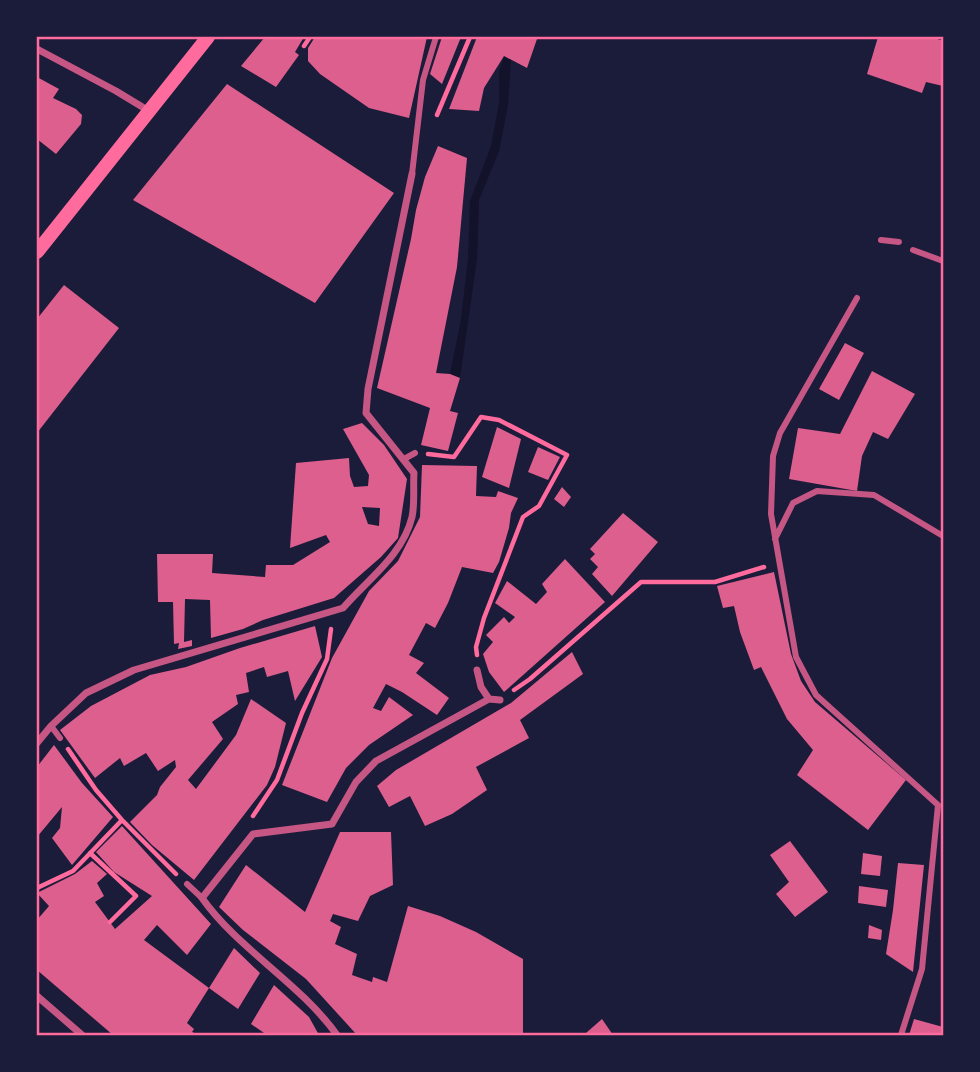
<svg xmlns="http://www.w3.org/2000/svg" width="980" height="1072" viewBox="0 0 980 1072" font-family="'Varela Round',sans-serif">
  <style>
    .water { fill: #12122b }
    .building { fill: #dd5f8e; fill-rule: evenodd }
    .lines { fill: none; stroke-linecap: round; stroke-linejoin: round }
    .path { stroke: #ff6b9d; stroke-width: 4.5 }
    .pedestrian { stroke: #c65784; stroke-width: 6 }
    .minor { stroke: #c65784; stroke-width: 7 }
    .secondary { stroke: #ff6b9d; stroke-width: 14 }
    .neatline { fill: none; stroke: #ff6b9d; stroke-width: 2.5 }
  </style>
  <rect width="100%" height="100%" fill="#1b1b3a"/>
  <path class="water" d="M 504,56 L 511,60 L 508,105 L 499,151 L 479,200 L 477,259 L 460,378 L 450,374 L 461,320 L 468,259 L 470,201 L 491,146 L 499,103 L 499,72 Z"/>
  <path class="building" d="M 265,37 L 304,37 L 295,52 L 299,55 L 276,87 L 241,66 Z
    M 315,37 L 427,37 L 409,118 L 369,108 L 320,74 L 308,61 L 308,48 Z
    M 442,37 L 461,37 L 442,84 L 430,74 Z
    M 477,37 L 531,37 L 537,39 L 527,68 L 504,56 L 484,88 L 479,111 L 449,109 Z
    M 878,37 L 932,37 L 943,41 L 943,86 L 926,82 L 922,93 L 867,74 Z
    M 37,77 L 59,89 L 53,98 L 76,109 L 82,115 L 81,124 L 56,154 L 37,139 Z
    M 227,84 L 394,193 L 315,303 L 133,200 Z
    M 438,146 L 467,158 L 457,267 L 436,373 L 450,374 L 460,378 L 450,411 L 458,413 L 448,451 L 421,445 L 430,408 L 377,388 L 411,239 L 416,210 L 425,177 Z
    M 64,285 L 119,328 L 37,433 L 37,319 Z
    M 845,343 L 864,353 L 839,400 L 819,389 Z
    M 872,371 L 915,394 L 888,439 L 873,432 L 862,456 L 857,491 L 789,479 L 798,428 L 840,434 Z
    M 362,423 L 384,445 L 407,479 L 398,538 L 381,557 L 334,598 L 263,620 L 243,629 L 211,638 L 210,600 L 185,599 L 184,642 L 192,640 L 192,646 L 178,649 L 179,643 L 174,644 L 173,602 L 158,602 L 157,554 L 213,554 L 212,573 L 265,577 L 266,565 L 293,565 L 330,542 L 326,535 L 290,548 L 296,463 L 349,458 L 350,476 L 354,487 L 368,486 L 369,475 L 343,429 ZM 362,507 L 380,508 L 379,526 L 368,524 Z
    M 497,427 L 521,439 L 509,488 L 482,477 Z
    M 538,447 L 560,457 L 548,480 L 528,472 Z
    M 422,465 L 477,466 L 476,496 L 496,497 L 498,491 L 518,498 L 511,513 L 509,528 L 499,562 L 493,573 L 462,567 L 448,603 L 435,628 L 426,623 L 409,655 L 424,663 L 416,673 L 449,698 L 437,715 L 402,692 L 386,684 L 373,708 L 381,711 L 389,697 L 413,715 L 369,745 L 346,768 L 327,802 L 282,785 L 332,658 L 369,591 L 398,561 L 420,517 Z
    M 562,487 L 571,497 L 564,507 L 554,499 Z
    M 623,513 L 658,542 L 612,596 L 592,574 L 598,567 L 590,559 L 595,554 L 590,549 Z
    M 565,559 L 605,602 L 504,692 L 489,672 L 483,654 L 493,642 L 486,635 L 504,617 L 509,623 L 515,617 L 495,603 L 507,581 L 536,604 L 547,592 L 542,584 Z
    M 774,572 L 791,654 L 801,681 L 815,702 L 906,780 L 868,830 L 797,775 L 813,750 L 787,719 L 761,667 L 754,670 L 740,632 L 734,606 L 723,608 L 717,586 Z
    M 315,626 L 322,657 L 295,701 L 288,671 L 267,677 L 264,667 L 246,673 L 249,692 L 236,695 L 238,704 L 212,722 L 223,739 L 188,780 L 196,789 L 236,735 L 251,699 L 286,723 L 275,767 L 267,785 L 194,880 L 152,845 L 130,822 L 157,795 L 160,787 L 176,767 L 175,760 L 158,771 L 146,753 L 124,766 L 120,758 L 95,778 L 60,730 L 91,706 L 150,675 L 186,667 L 240,648 Z
    M 572,652 L 583,674 L 520,720 L 529,738 L 476,767 L 487,790 L 452,814 L 425,826 L 410,796 L 389,807 L 377,786 L 396,770 L 511,703 Z
    M 54,745 L 82,783 L 113,817 L 72,865 L 52,838 L 60,828 L 62,807 L 37,837 L 37,767 Z
    M 122,826 L 211,924 L 187,955 L 157,925 L 144,940 L 209,988 L 187,1023 L 194,1029 L 192,1032 L 199,1035 L 113,1035 L 37,970 L 37,920 L 49,906 L 37,893 L 75,874 L 92,861 L 107,874 L 97,883 L 104,896 L 95,902 L 115,929 L 152,896 L 114,872 L 96,852 Z
    M 340,832 L 391,832 L 393,885 L 370,896 L 358,921 L 333,914 L 330,921 L 341,927 L 335,944 L 357,954 L 352,975 L 372,982 L 373,977 L 387,982 L 408,906 L 440,916 L 476,932 L 523,959 L 523,1035 L 357,1035 L 306,979 L 243,930 L 219,907 L 246,865 L 305,912 Z
    M 790,841 L 828,892 L 795,917 L 776,894 L 789,882 L 770,855 Z
    M 863,853 L 882,856 L 880,876 L 861,874 Z
    M 898,863 L 924,865 L 913,972 L 886,954 L 893,910 Z
    M 859,886 L 888,890 L 886,907 L 858,903 Z
    M 869,925 L 882,930 L 881,940 L 868,938 Z
    M 234,948 L 260,973 L 238,1009 L 209,988 Z
    M 274,985 L 309,1017 L 319,1035 L 267,1035 L 251,1024 Z
    M 602,1019 L 613,1035 L 588,1035 L 586,1033 Z
    M 914,1019 L 943,1027 L 943,1035 L 909,1035 Z"/>
  <g class="lines">
    <path class="path" d="M 304,46 L 310,37
      M 437,115 L 470,37
      M 428,454 L 454,457 L 481,417 L 499,420 L 567,455 L 539,506 L 523,517 L 484,618 L 476,647 L 477,655
      M 514,690 L 530,679 L 641,582 L 715,582 L 764,567
      M 68,749 L 96,790 L 122,820 L 176,874
      M 253,816 L 277,780 L 302,713 L 327,659 L 331,629
      M 90,853 L 136,896 L 110,922
      M 37,888 L 73,871 L 122,820"/>
    <path class="pedestrian" d="M 412,174 L 423,80 L 436,37
      M 881,240 L 899,242
      M 913,250 L 943,261
      M 857,298 L 780,433 L 773,456 L 771,514 L 796,657 L 816,695 L 938,805 L 922,969 L 901,1035
      M 404,459 L 415,453
      M 775,539 L 793,503 L 817,491 L 874,495 L 943,536
      M 51,726 L 60,738
      M 187,884 L 202,898"/>
    <path class="minor" d="M 37,49 L 116,91 L 149,111
      M 477,670 L 481,687 L 489,699
      M 37,743 L 51,726 L 86,693 L 134,670 L 343,608 C 367,580 403,555 412,517 C 415,504 413,487 414,473 L 366,413 L 368,389 L 412,174
      M 37,996 L 82,1035
      M 337,1035 C 300,983 238,949 202,898 L 253,834 L 332,824 L 356,782 L 376,761 L 489,699 L 500,700"/>
    <path class="secondary" d="M 37,252 L 208,37"/>
  </g>
  <rect width="980" height="1072" fill="none" stroke="#1b1b3a" stroke-width="77"/>
  <rect x="38" y="38" width="904" height="996" class="neatline"/>
</svg>
